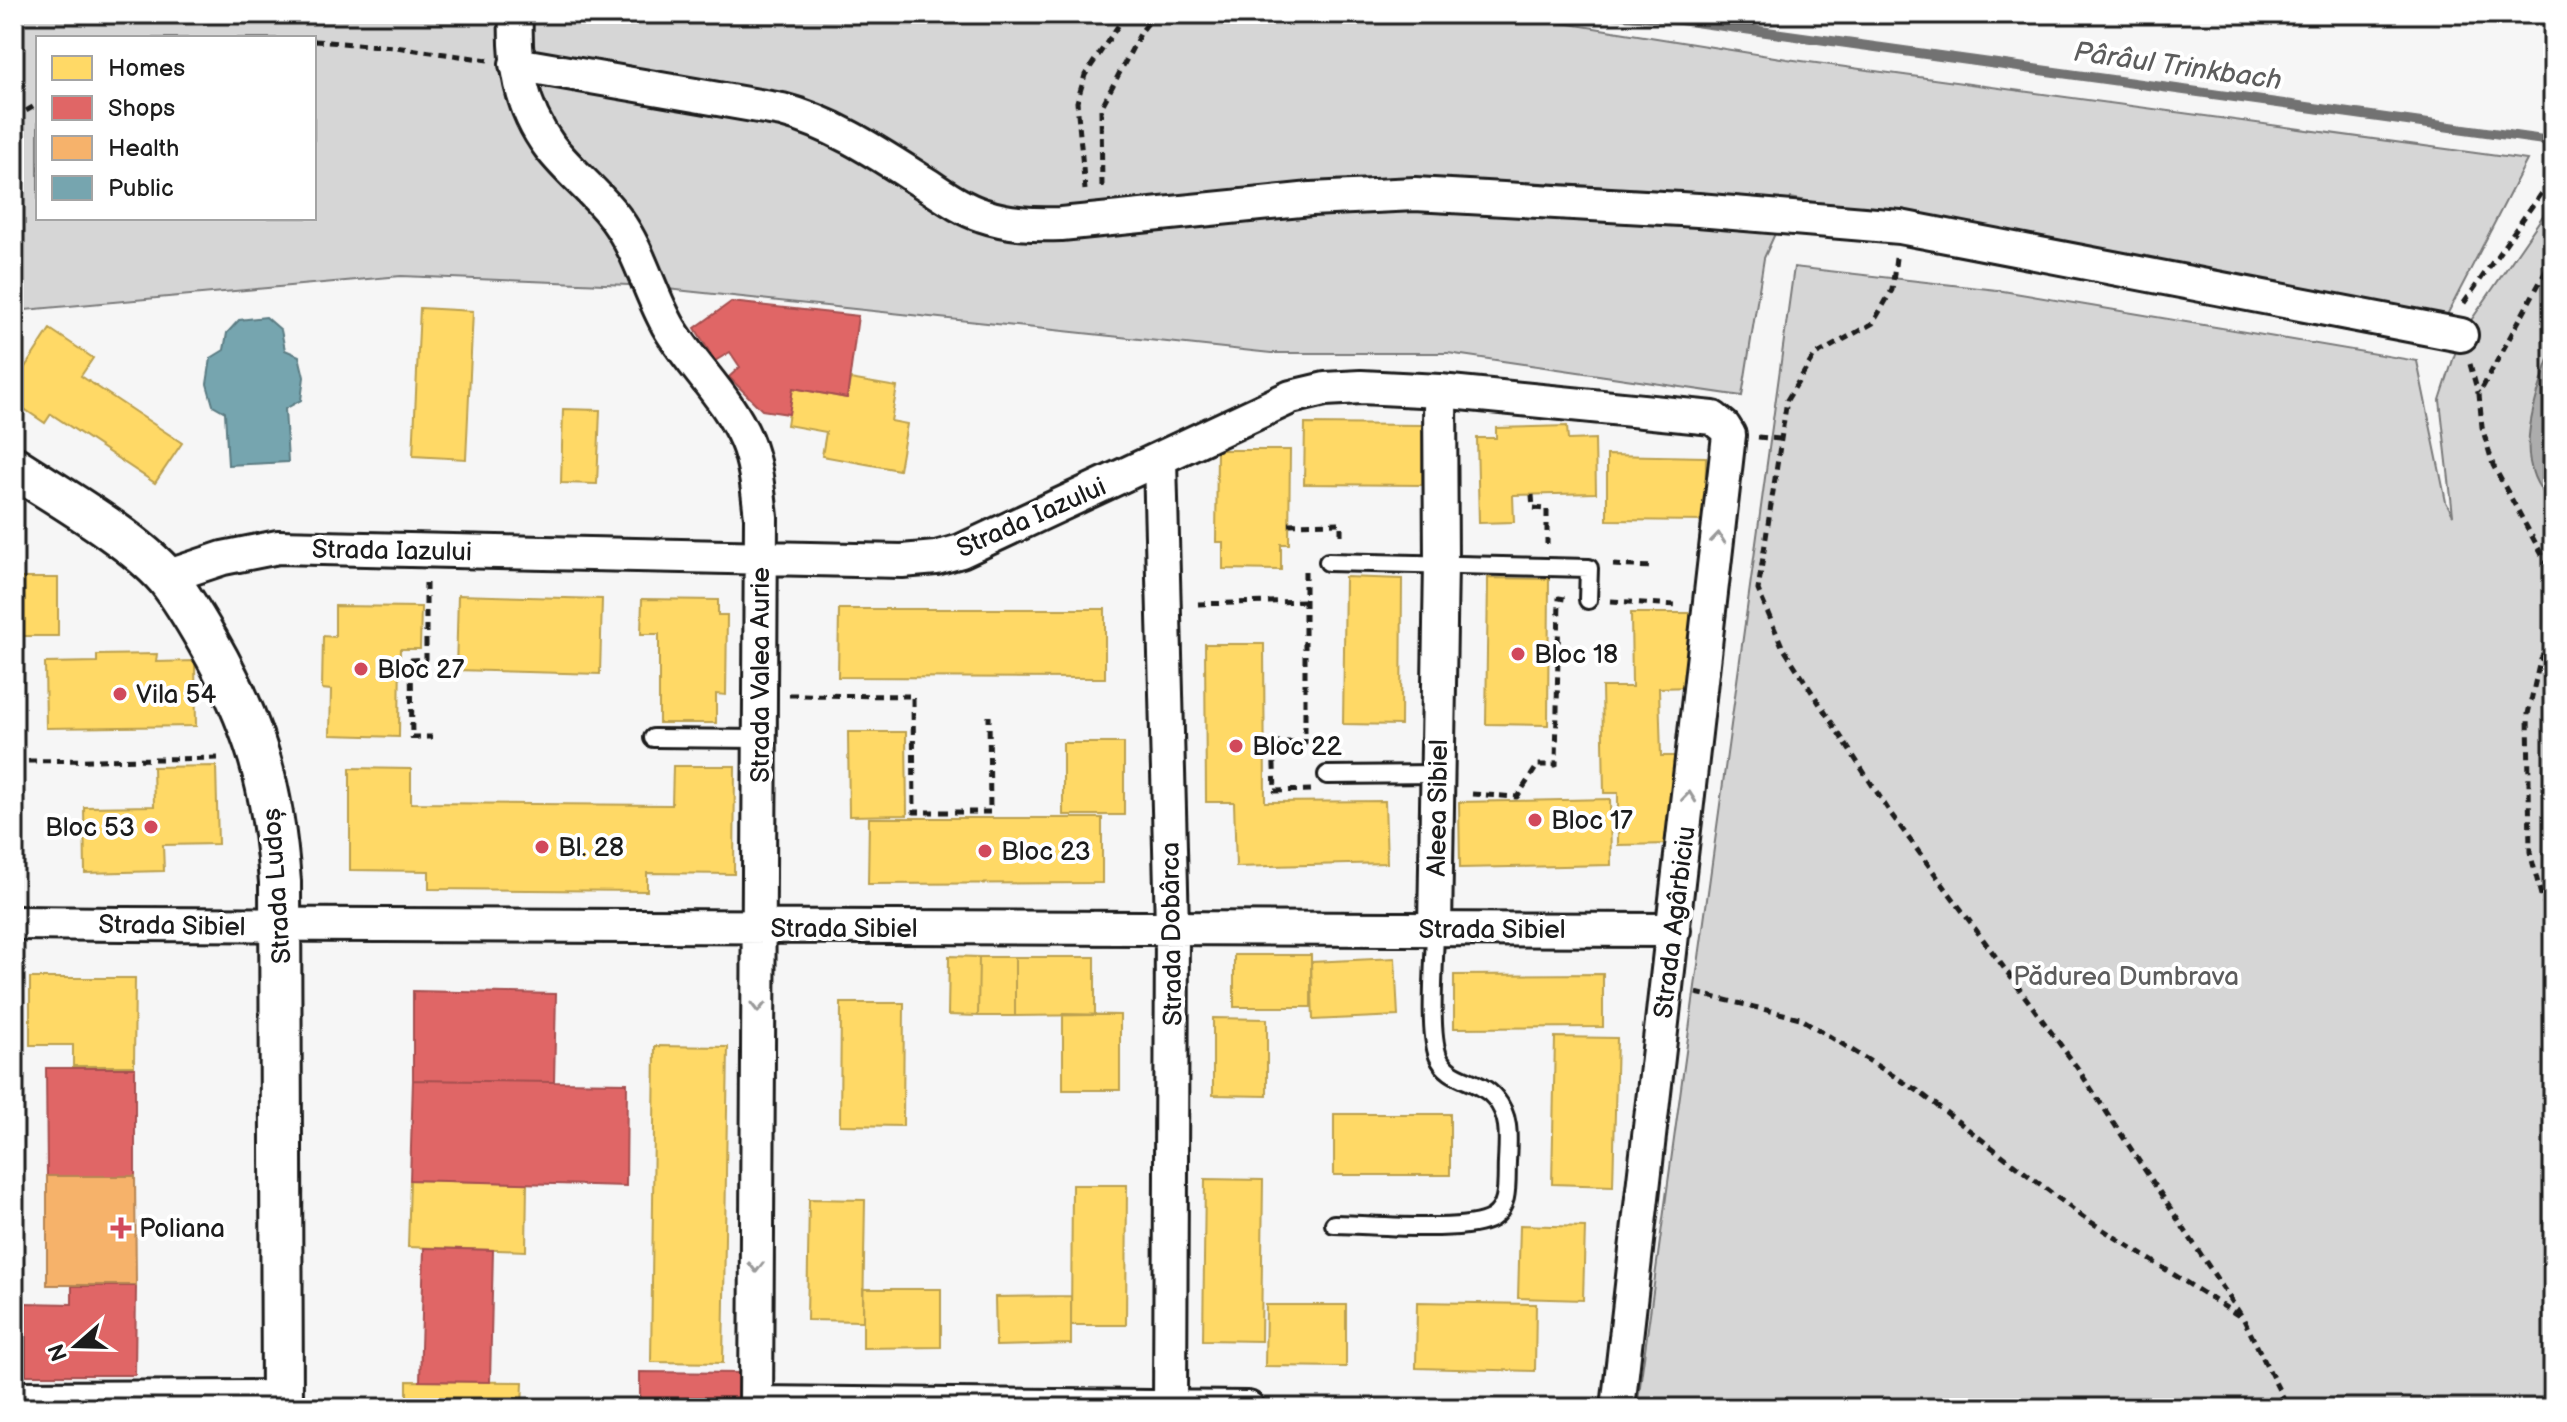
<svg xmlns="http://www.w3.org/2000/svg" width="2567" height="1422" viewBox="0 0 2567 1422" font-family="'Balsamiq Sans',sans-serif">
  <style>
    .green { fill: #d6d6d6; stroke: #797979; stroke-width: 2; fill-rule: evenodd }
    .water { fill: #acacac; stroke: #727272; stroke-width: 2 }
    .homes { fill: #ffd966; stroke: #bba050; stroke-width: 2 }
    .shops { fill: #e06666; stroke: #a55050; stroke-width: 2 }
    .health { fill: #f6b26b; stroke: #b58553; stroke-width: 2 }
    .public { fill: #76a5af; stroke: #5b7c83; stroke-width: 2 }
    .lines { fill: none; stroke-linecap: round; stroke-linejoin: round }
    .stream { stroke: #727272; stroke-width: 10 }
    .service-casing { stroke: #1c1c1c; stroke-width: 22 }
    .minor-casing { stroke: #1c1c1c; stroke-width: 38 }
    .tertiary-casing { stroke: #1c1c1c; stroke-width: 46 }
    .path { stroke: #1c1c1c; stroke-width: 5; stroke-dasharray: 8 6; stroke-linecap: butt }
    .service { stroke: #fff; stroke-width: 16 }
    .minor { stroke: #fff; stroke-width: 32 }
    .tertiary { stroke: #fff; stroke-width: 40 }
    .oneway { stroke: #999 }
    .poi-dot { fill: #d1495b; stroke: #fff; stroke-width: 3 }
    .labels { text-anchor: middle; stroke-width: 8; stroke-linejoin: round; paint-order: stroke }
    .street-label { font-size: 26px; fill: #1c1c1c; stroke: #fff }
    .poi-label { font-size: 26px; fill: #1c1c1c; stroke: #fff; text-anchor: start }
    .park-label { font-size: 26px; fill: #5d5d5d; stroke: #fff }
    .water-label { font-size: 28px; font-style: italic; fill: #5d5d5d; stroke: #fff }
  </style>
  <rect width="100%" height="100%" fill="#f6f6f6"/>
  <filter id="ink" filterUnits="userSpaceOnUse"><feTurbulence type="fractalNoise" baseFrequency=".0125" numOctaves="2"/><feDisplacementMap in="SourceGraphic" scale="16" xChannelSelector="R" yChannelSelector="G"/><feConvolveMatrix kernelMatrix="1 2 1 2 8 2 1 2 1" color-interpolation-filters="sRGB"/></filter>
  <g filter="url(#ink)">
    <path class="green" d="M 14,14 L 1507,14 L 1787,59 L 2527,160 L 2447,315 L 1791,198 L 1764,258 L 1742,396 L 1448,353 L 1271,353 L 629,285 L 401,276 L 14,311 ZM 38,38 L 314,38 L 314,218 L 38,218 Z
      M 2553,201 L 2553,1408 L 1637,1408 L 1794,267 L 1997,290 L 2417,361 L 2446,502 L 2453,515 L 2440,400 L 2461,335 Z"/>
    <path class="water" d="M 2553,348 L 2553,503 C 2507,463 2537,396 2553,348 Z"/>
    <path class="homes" d="M 420,308 L 473,311 L 466,459 L 413,456 Z
      M 50,329 L 93,358 L 81,376 L 182,443 L 155,483 L 51,414 L 45,423 L 14,402 L 14,384 Z
      M 850,379 L 897,387 L 891,421 L 907,424 L 899,470 L 822,456 L 826,432 L 787,425 L 793,388 L 847,398 Z
      M 563,409 L 600,410 L 597,484 L 561,483 Z
      M 1305,424 L 1422,425 L 1422,485 L 1304,484 Z
      M 1567,426 L 1568,440 L 1595,439 L 1596,493 L 1513,495 L 1514,522 L 1479,523 L 1477,438 L 1496,438 L 1496,428 Z
      M 1217,450 L 1290,450 L 1289,544 L 1281,544 L 1281,570 L 1223,569 L 1223,542 L 1216,542 Z
      M 1607,455 L 1706,457 L 1705,521 L 1607,520 Z
      M 1345,577 L 1402,579 L 1401,725 L 1343,724 Z
      M 14,578 L 58,578 L 58,636 L 14,636 Z
      M 1488,578 L 1549,579 L 1548,725 L 1486,724 Z
      M 458,595 L 602,599 L 600,674 L 456,670 Z
      M 642,599 L 718,600 L 718,615 L 727,615 L 726,695 L 716,694 L 716,723 L 659,723 L 659,634 L 641,634 Z
      M 335,606 L 421,607 L 420,649 L 400,649 L 399,737 L 330,735 L 331,690 L 322,689 L 323,636 L 335,637 Z
      M 839,609 L 1105,609 L 1105,678 L 838,677 Z
      M 1631,613 L 1690,613 L 1691,687 L 1659,688 L 1661,756 L 1674,756 L 1675,844 L 1618,845 L 1618,793 L 1604,793 L 1602,687 L 1632,687 Z
      M 1205,644 L 1264,644 L 1265,802 L 1385,801 L 1387,863 L 1236,867 L 1234,802 L 1206,802 Z
      M 157,654 L 156,662 L 195,661 L 196,726 L 46,728 L 45,663 L 97,662 L 97,655 Z
      M 848,732 L 906,732 L 907,815 L 849,816 Z
      M 1063,743 L 1124,743 L 1124,815 L 1063,815 Z
      M 216,766 L 218,844 L 163,845 L 164,871 L 85,873 L 84,807 L 154,806 L 153,767 Z
      M 673,766 L 735,766 L 734,874 L 647,873 L 647,891 L 429,889 L 429,871 L 350,870 L 350,768 L 411,769 L 411,803 L 672,805 Z
      M 1610,799 L 1611,865 L 1460,868 L 1459,802 Z
      M 869,818 L 1102,818 L 1102,883 L 868,884 Z
      M 1234,955 L 1311,955 L 1311,1007 L 1234,1007 Z
      M 949,956 L 979,957 L 978,1016 L 948,1015 Z
      M 979,957 L 1015,957 L 1015,1016 L 978,1016 Z
      M 1015,957 L 1095,957 L 1095,1015 L 1015,1016 Z
      M 1395,958 L 1398,1016 L 1313,1020 L 1311,962 Z
      M 1603,974 L 1603,1027 L 1454,1028 L 1454,975 Z
      M 30,978 L 135,978 L 134,1066 L 73,1066 L 73,1045 L 30,1045 Z
      M 841,1003 L 904,1003 L 903,1126 L 840,1125 Z
      M 1063,1014 L 1120,1015 L 1120,1090 L 1063,1090 Z
      M 1213,1018 L 1267,1019 L 1267,1096 L 1213,1095 Z
      M 1555,1037 L 1617,1038 L 1613,1186 L 1552,1184 Z
      M 655,1046 L 728,1047 L 723,1363 L 651,1362 Z
      M 1334,1114 L 1450,1114 L 1450,1175 L 1334,1175 Z
      M 1205,1179 L 1263,1180 L 1261,1341 L 1203,1340 Z
      M 410,1180 L 527,1183 L 526,1251 L 408,1247 Z
      M 1072,1185 L 1127,1185 L 1126,1325 L 1071,1325 Z
      M 809,1199 L 865,1200 L 863,1321 L 807,1320 Z
      M 1520,1225 L 1585,1227 L 1583,1300 L 1518,1298 Z
      M 863,1289 L 941,1289 L 941,1347 L 863,1348 Z
      M 1071,1296 L 1071,1344 L 996,1346 L 995,1297 Z
      M 1417,1302 L 1536,1304 L 1535,1371 L 1416,1368 Z
      M 1266,1305 L 1346,1305 L 1346,1367 L 1265,1366 Z
      M 407,1381 L 523,1382 L 522,1408 L 407,1408 Z"/>
    <path class="shops" d="M 731,302 L 858,316 L 847,398 L 793,388 L 789,414 L 762,410 L 729,377 L 740,367 L 730,352 L 715,361 L 695,328 Z
      M 413,991 L 556,994 L 554,1082 L 413,1080 Z
      M 46,1068 L 135,1068 L 135,1176 L 47,1176 Z
      M 413,1080 L 627,1083 L 626,1186 L 410,1180 Z
      M 424,1248 L 493,1250 L 490,1382 L 420,1381 Z
      M 72,1286 L 136,1286 L 135,1375 L 26,1375 L 26,1303 L 72,1304 Z
      M 640,1372 L 740,1373 L 740,1408 L 640,1408 Z"/>
    <path class="health" d="M 47,1176 L 135,1176 L 136,1285 L 47,1285 Z"/>
    <path class="public" d="M 266,317 L 281,330 L 285,350 L 299,356 L 304,377 L 301,400 L 285,409 L 288,462 L 228,465 L 225,412 L 213,405 L 207,384 L 211,358 L 224,350 L 227,333 L 239,320 Z"/>
    <g class="lines">
      <path class="stream" d="M 1607,14 L 1666,18 L 2551,141 L 2553,139"/>
      <g class="service-casing">
        <path id="service" d="M 1328,562 L 1589,568 L 1588,600
          M 653,738 L 760,739
          M 1327,775 L 1438,774
          M 1334,1224 C 1368,1224 1467,1234 1492,1218 C 1510,1207 1506,1180 1507,1162 C 1508,1139 1511,1117 1495,1098 C 1479,1078 1448,1082 1438,1056 C 1428,1029 1435,959 1435,928"/>
      </g>
      <g class="minor-casing">
        <path id="minor" d="M 516,14 C 514,63 520,107 550,147 C 570,173 597,193 616,219 C 641,253 649,293 670,329 C 693,367 728,398 746,440 C 756,464 758,491 761,517 L 756,1408
          M 516,64 L 782,110 C 833,123 879,154 923,182 C 942,194 960,208 982,215 C 1008,224 1033,225 1061,224 L 1311,199 L 1415,194 L 1698,210 L 1900,227 L 2461,335
          M 1160,460 L 1172,926 L 1170,1408
          M 166,577 L 223,558 L 278,547 L 902,561 L 936,558 L 961,551 L 1291,397 L 1325,389 L 1361,387 L 1440,391 L 1713,418 L 1724,427 L 1729,435 L 1618,1408
          M 14,923 C 567,929 1120,927 1674,930
          M 1435,928 L 1441,563 L 1440,391
          M 14,1398 L 282,1397
          M 756,1403 L 1248,1408"/>
      </g>
      <g class="tertiary-casing">
        <path id="tertiary" d="M 14,467 C 60,497 132,538 167,578 C 182,597 195,619 207,640 C 255,723 273,787 280,882 L 282,1408"/>
      </g>
      <path class="path" d="M 314,41 L 395,47 L 488,60
        M 14,118 L 38,104
        M 1102,187 L 1101,108 L 1141,32 L 1155,14
        M 1085,190 L 1077,102 L 1085,75 L 1126,14
        M 1896,258 L 1892,290 L 1873,323 L 1814,356 L 1787,400 L 1758,590 L 1782,646 L 1891,814 L 2076,1066 L 2243,1318 L 2288,1408
        M 2553,258 L 2479,394 L 2482,427 L 2493,465 L 2553,575
        M 2464,303 L 2553,176
        M 2470,364 L 2478,393
        M 1758,437 L 1781,439
        M 1532,495 L 1533,508 L 1547,509 L 1547,544
        M 1289,524 L 1341,523 L 1341,540
        M 1613,565 L 1653,567
        M 1305,571 L 1305,742 L 1273,742 L 1275,791 L 1311,790
        M 426,583 L 426,659 L 411,660 L 412,737 L 432,737
        M 1611,601 L 1677,605
        M 1198,604 L 1305,601
        M 2553,627 L 2539,665 L 2528,714 L 2530,852 L 2542,899 L 2553,917
        M 789,695 L 913,696 L 914,812 L 990,812 L 989,716
        M 28,761 L 223,758
        M 1472,794 L 1517,797 L 1538,765 L 1556,765 L 1559,598 L 1565,599
        M 1696,993 L 1800,1018 L 1918,1091 L 2083,1217 L 2239,1316"/>
      <use href="#service" class="service"/>
      <use href="#minor" class="minor"/>
      <use href="#tertiary" class="tertiary"/>
    </g>
    <defs><path id="oneway-chevron" d="M-2-3.5L2.5 0L-2 3.5" fill="none" stroke-width="1.6" stroke-linecap="round" stroke-linejoin="round" transform="scale(2)"/></defs>
    <g class="oneway">
      <use href="#oneway-chevron" transform="translate(1718 538) rotate(-84)"/>
      <use href="#oneway-chevron" transform="translate(1689 797) rotate(-84)"/>
      <use href="#oneway-chevron" transform="translate(758 1007) rotate(90)"/>
      <use href="#oneway-chevron" transform="translate(756 1267) rotate(90)"/>
    </g>
  </g>
  <g class="poi-dot">
    <circle cx="1518" cy="654" r="8"/>
    <circle cx="361" cy="669" r="8"/>
    <circle cx="120" cy="694" r="8"/>
    <circle cx="1236" cy="746" r="8"/>
    <circle cx="1535" cy="820" r="8"/>
    <circle cx="151" cy="827" r="8"/>
    <circle cx="542" cy="847" r="8"/>
    <circle cx="985" cy="851" r="8"/>
    <path d="M117 1216h8v8h8v8h-8v8h-8v-8h-8v-8h8z"/>
  </g>
  <g class="labels">
    <g class="street-label">
      <text transform="translate(1031 517) rotate(-24)" y="9">Strada Iazului</text>
      <text transform="translate(392 550) rotate(1)" y="9">Strada Iazului</text>
      <text transform="translate(760 675) rotate(-90)" y="9">Strada Valea Aurie</text>
      <text transform="translate(1437 808) rotate(-89)" y="9">Aleea Sibiel</text>
      <text transform="translate(276 886) rotate(-94)" y="9">Strada Ludoș</text>
      <text transform="translate(1674 922) rotate(-83)" y="9">Strada Agârbiciu</text>
      <text transform="translate(172 925) rotate(1)" y="9">Strada Sibiel</text>
      <text x="844" y="937">Strada Sibiel</text>
      <text x="1492" y="938">Strada Sibiel</text>
      <text transform="translate(1171 934) rotate(-91)" y="9">Strada Dobârca</text>
    </g>
    <g class="poi-label">
      <text x="1534" y="663">Bloc 18</text>
      <text x="377" y="678">Bloc 27</text>
      <text x="136" y="703">Vila 54</text>
      <text x="1252" y="755">Bloc 22</text>
      <text x="1551" y="829">Bloc 17</text>
      <text x="135" y="836" text-anchor="end">Bloc 53</text>
      <text x="558" y="856">Bl. 28</text>
      <text x="1001" y="860">Bloc 23</text>
      <text x="139" y="1237">Poliana</text>
    </g>
    <g class="park-label">
      <text x="2126" y="985">Pădurea Dumbrava</text>
    </g>
    <g class="water-label">
      <text transform="translate(2178 65) rotate(8)" y="10">Pârâul Trinkbach</text>
    </g>
  </g>
  <rect width="2567" height="1422" fill="none" stroke="#fff" stroke-width="48"/>
  <rect x="24" y="24" width="2519" height="1374" fill="none" stroke="#1c1c1c" stroke-width="3" filter="url(#ink)"/>
  <rect x="36" y="36" width="280" height="184" fill="#ffffff" stroke="#a4a4a4" stroke-width="2"/>
  <rect x="52" y="56" width="40" height="24" fill="#ffd966" stroke="#a4a4a4" stroke-width="2"/>
  <text x="108" y="76" font-size="24" fill="#1c1c1c">Homes</text>
  <rect x="52" y="96" width="40" height="24" fill="#e06666" stroke="#a4a4a4" stroke-width="2"/>
  <text x="108" y="116" font-size="24" fill="#1c1c1c">Shops</text>
  <rect x="52" y="136" width="40" height="24" fill="#f6b26b" stroke="#a4a4a4" stroke-width="2"/>
  <text x="108" y="156" font-size="24" fill="#1c1c1c">Health</text>
  <rect x="52" y="176" width="40" height="24" fill="#76a5af" stroke="#a4a4a4" stroke-width="2"/>
  <text x="108" y="196" font-size="24" fill="#1c1c1c">Public</text>
  <g transform="translate(76 1346) rotate(250)" stroke="#ffffff" stroke-width="6" paint-order="stroke">
  <path d="M0-6L14 30L0 20L-14 30Z" fill="#1c1c1c"/>
  <text y="-12" font-size="22" font-weight="bold" text-anchor="middle" fill="#1c1c1c">N</text>
  </g>
</svg>
